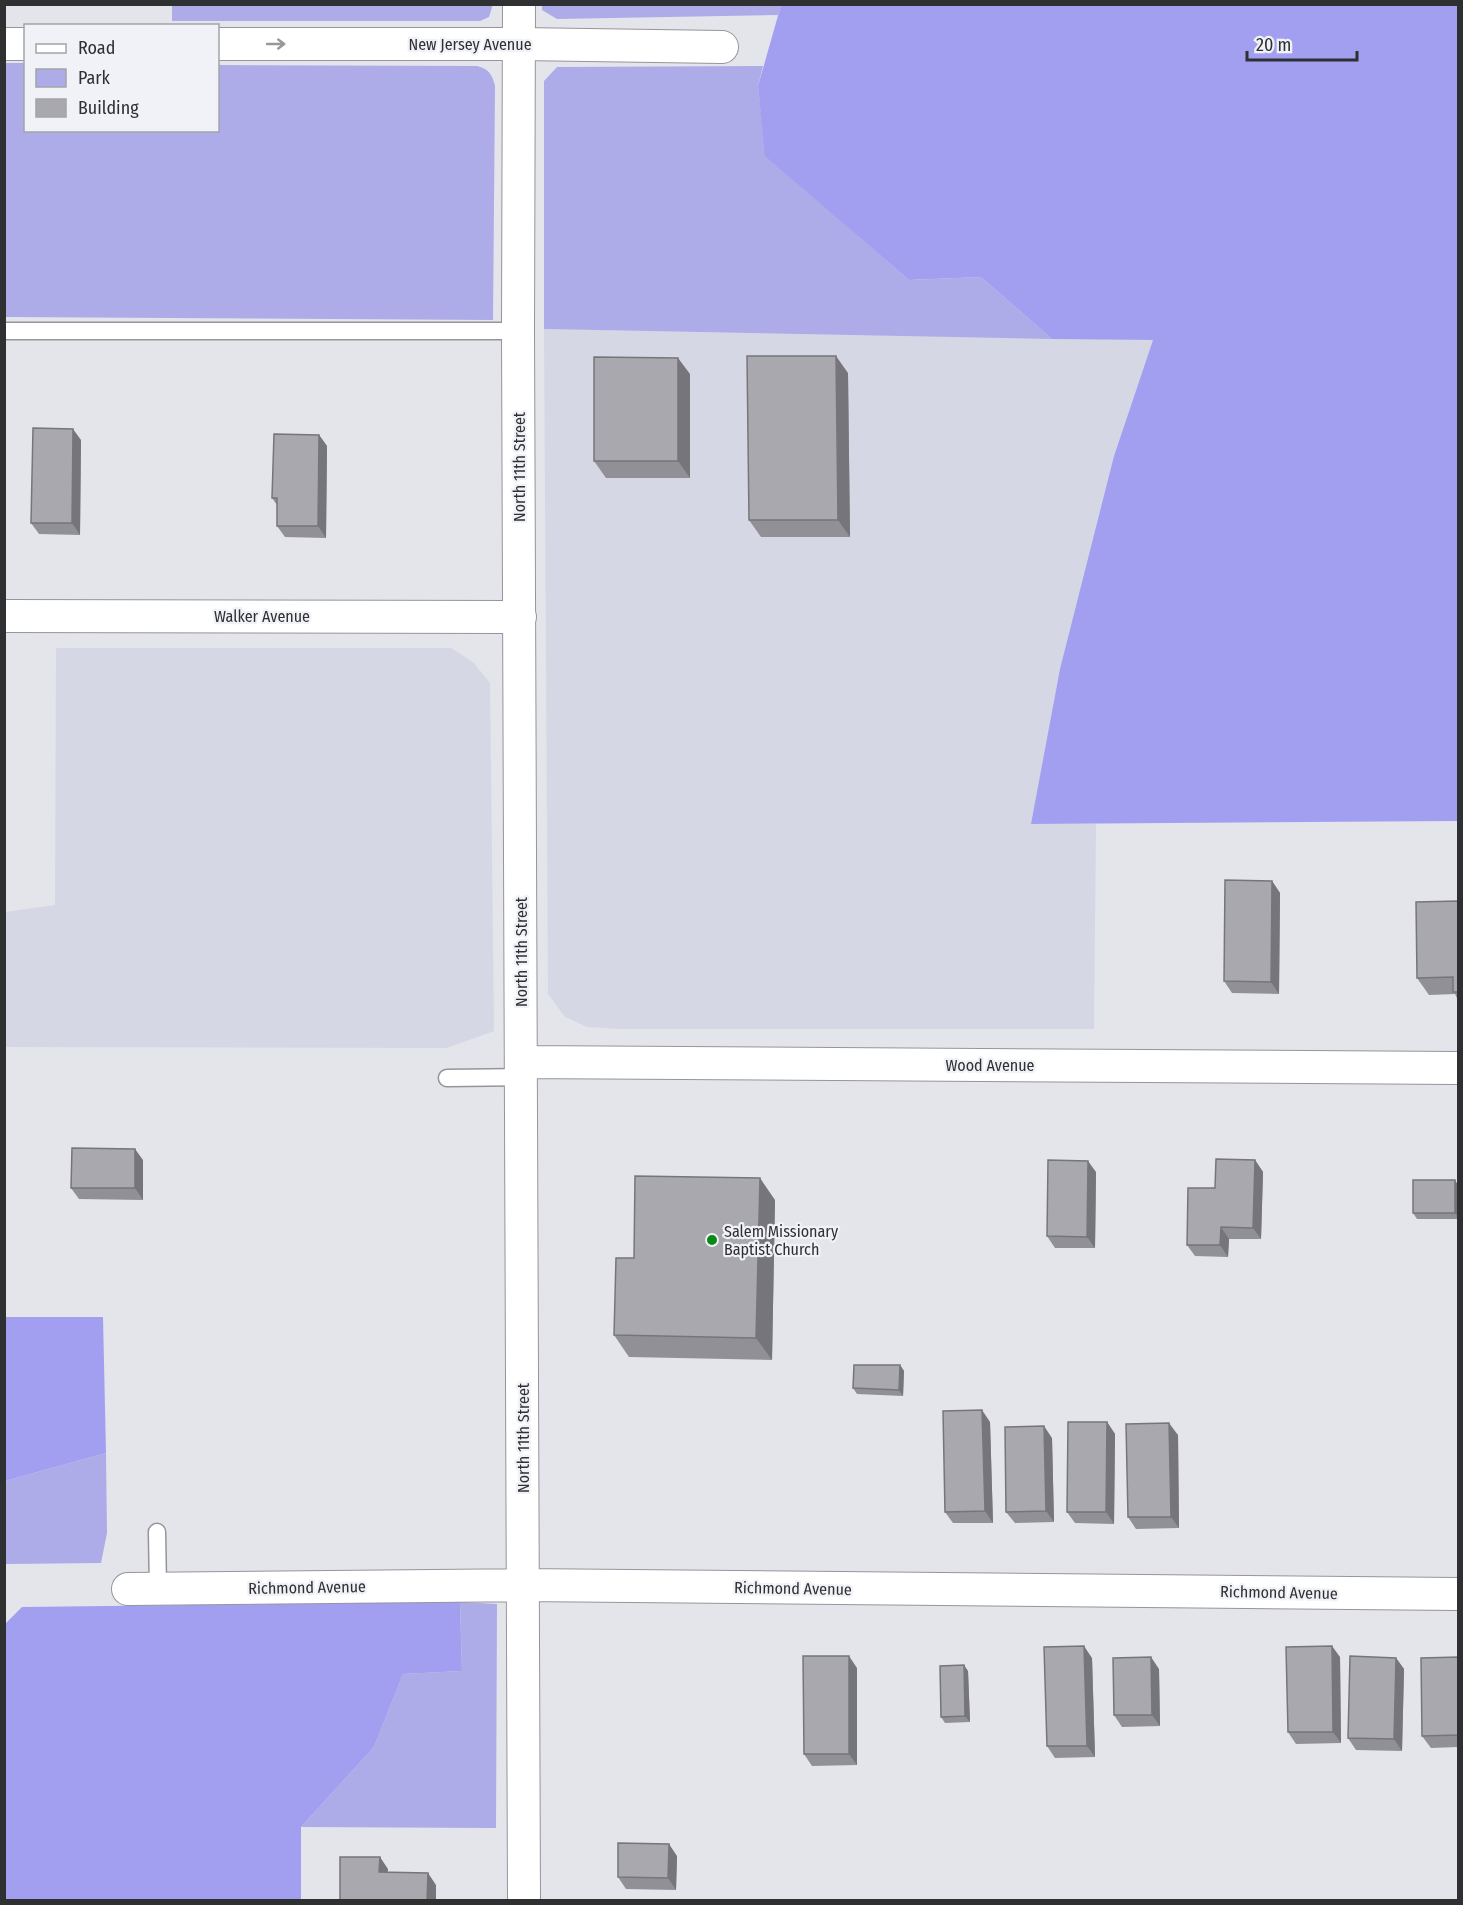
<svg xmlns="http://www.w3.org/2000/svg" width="1463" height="1905" viewBox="0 0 1463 1905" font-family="'Fira Sans Condensed',sans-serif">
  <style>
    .built { fill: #d6d7e4 }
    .green { fill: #adabe8 }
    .forest { fill: #a39ff0 }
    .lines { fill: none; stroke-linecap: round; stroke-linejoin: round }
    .lane-casing { stroke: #95959b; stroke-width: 19 }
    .street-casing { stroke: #95959b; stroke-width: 34 }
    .lane { stroke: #fff; stroke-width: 16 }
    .street { stroke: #fff; stroke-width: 32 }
    .wall { fill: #909096 }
    .shaded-wall { fill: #76767a }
    .building { fill: #a8a8ae; stroke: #76767a; stroke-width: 1.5 }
    .oneway { stroke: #979898 }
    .poi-dot { fill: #0a8a14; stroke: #f1f1f8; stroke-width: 2 }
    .labels { text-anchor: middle; stroke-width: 4.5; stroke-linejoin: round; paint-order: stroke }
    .street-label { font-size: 16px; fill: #2f3032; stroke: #f1f1f8 }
    .poi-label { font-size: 16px; fill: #2f3032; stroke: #f1f1f8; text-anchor: start }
  </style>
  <rect width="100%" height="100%" fill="#e4e4eb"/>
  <path class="built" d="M 544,329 L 1153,340 L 1114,456 L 1031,824 L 1096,824 L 1094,1029 L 618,1029 L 587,1027 L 565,1017 L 548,994 Z
    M 56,648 L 451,648 L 473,662 L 490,683 L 494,1031 L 447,1048 L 5,1047 L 5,912 L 55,905 Z"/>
  <path class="green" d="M 493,4 L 489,17 L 480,21 L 172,21 L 172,5 Z
    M 542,4 L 781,5 L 778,15 L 557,19 L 542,10 Z
    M 5,63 L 25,63 L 26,130 L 218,130 L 218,65 L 477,66 C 489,69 492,74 495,86 L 493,320 L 5,317 Z
    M 763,66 L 758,86 L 766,156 L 909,280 L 981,277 L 1052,339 L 544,329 L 544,81 L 557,67 Z
    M 106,1453 L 107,1533 L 101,1563 L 5,1564 L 5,1481 Z
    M 460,1602 L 497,1604 L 496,1828 L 301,1827 L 374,1747 L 403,1674 L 462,1671 Z"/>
  <path class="forest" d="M 781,5 L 1458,5 L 1458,821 L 1031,824 L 1060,669 L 1114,456 L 1153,340 L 1052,339 L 981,277 L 909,280 L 765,156 L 758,86 Z
    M 5,1317 L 103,1317 L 106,1453 L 5,1481 Z
    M 460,1602 L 462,1671 L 403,1674 L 374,1747 L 301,1827 L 301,1900 L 5,1900 L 5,1624 L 22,1607 Z"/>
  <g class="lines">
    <g class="lane-casing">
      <path id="lane" d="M 4,331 L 518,331
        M 447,1078 L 521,1077
        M 157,1532 L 158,1589"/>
    </g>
    <g class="street-casing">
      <path id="street" d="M 519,4 L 518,331 L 524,1900
        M 4,44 L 26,44
        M 218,44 L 520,44 L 722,47
        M 4,616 L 520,617
        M 521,1062 L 1458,1068
        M 128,1589 L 523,1585 L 1458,1594"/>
    </g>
    <use href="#lane" class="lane"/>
    <use href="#street" class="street"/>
  </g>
  <path class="wall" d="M 848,373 L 850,537 L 761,537 L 749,520 Z
    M 690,374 L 690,478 L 606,478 L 594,461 Z
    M 319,435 L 327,446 L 326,538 L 285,537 L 277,526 L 277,505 L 272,498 Z
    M 81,440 L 80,535 L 39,534 L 31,523 Z
    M 1272,881 L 1280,893 L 1279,994 L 1232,993 L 1224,981 Z
    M 1458,901 L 1458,1000 L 1455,994 L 1429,995 L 1417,978 Z
    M 143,1160 L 143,1200 L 79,1199 L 71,1188 Z
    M 1255,1160 L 1263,1172 L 1261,1239 L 1229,1239 L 1228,1257 L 1195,1256 L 1187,1245 L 1215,1188 Z
    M 1096,1172 L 1095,1248 L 1055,1248 L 1047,1236 Z
    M 1458,1185 L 1458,1219 L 1417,1219 L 1413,1213 Z
    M 775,1200 L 772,1360 L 629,1357 L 614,1335 L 634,1258 Z
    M 900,1365 L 904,1371 L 903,1396 L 857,1394 L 853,1388 Z
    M 990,1422 L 993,1523 L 953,1523 L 945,1512 Z
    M 1107,1422 L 1115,1434 L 1114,1524 L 1075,1523 L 1067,1512 Z
    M 1178,1435 L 1179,1528 L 1136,1529 L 1128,1517 Z
    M 1052,1438 L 1054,1522 L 1015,1523 L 1006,1512 Z
    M 1340,1657 L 1341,1743 L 1296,1744 L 1288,1732 Z
    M 1458,1657 L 1458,1747 L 1431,1748 L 1422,1736 Z
    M 1092,1658 L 1095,1757 L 1055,1758 L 1047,1746 Z
    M 1396,1658 L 1404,1669 L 1402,1751 L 1356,1750 L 1348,1738 Z
    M 857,1668 L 857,1765 L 812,1766 L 804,1754 Z
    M 1159,1669 L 1160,1726 L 1122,1727 L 1114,1715 Z
    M 968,1671 L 970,1722 L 945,1723 L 941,1717 Z
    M 677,1856 L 676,1890 L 626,1889 L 618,1877 Z"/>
  <path class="shaded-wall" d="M 836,356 L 848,373 L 850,537 L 838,520 Z
    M 678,358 L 690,374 L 690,478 L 678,461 Z
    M 73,429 L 81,440 L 80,535 L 72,523 Z
    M 319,435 L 327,446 L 326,538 L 318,526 Z
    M 1272,881 L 1280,893 L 1279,994 L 1271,982 Z
    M 135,1149 L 143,1160 L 143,1200 L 135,1188 Z
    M 1255,1160 L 1263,1172 L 1261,1239 L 1253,1228 Z
    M 1088,1161 L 1096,1172 L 1095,1248 L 1087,1237 Z
    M 760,1178 L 775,1200 L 772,1360 L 756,1338 Z
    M 1455,1180 L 1458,1185 L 1458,1217 L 1455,1213 Z
    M 1221,1227 L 1229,1239 L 1228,1257 L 1220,1245 Z
    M 900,1365 L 904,1371 L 903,1396 L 899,1390 Z
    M 982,1410 L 990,1422 L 993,1523 L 985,1511 Z
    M 1107,1422 L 1115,1434 L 1114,1524 L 1106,1512 Z
    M 1169,1423 L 1178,1435 L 1179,1528 L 1171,1517 Z
    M 1044,1426 L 1052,1438 L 1054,1522 L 1046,1511 Z
    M 1084,1646 L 1092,1658 L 1095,1757 L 1087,1746 Z
    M 1332,1646 L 1340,1657 L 1341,1743 L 1333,1732 Z
    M 849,1656 L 857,1668 L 857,1765 L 849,1754 Z
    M 1151,1657 L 1159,1669 L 1160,1726 L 1152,1715 Z
    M 1396,1658 L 1404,1669 L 1402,1751 L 1394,1739 Z
    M 964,1665 L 968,1671 L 970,1722 L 965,1716 Z
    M 669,1844 L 677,1856 L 676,1890 L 668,1878 Z
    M 380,1857 L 388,1869 L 387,1884 L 379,1872 Z
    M 428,1873 L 436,1885 L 436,1900 L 427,1900 Z"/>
  <path class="building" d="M 747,356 L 836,356 L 838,520 L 749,520 Z
    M 594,357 L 678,358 L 678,461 L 594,461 Z
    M 33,428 L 73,429 L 72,523 L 31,523 Z
    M 274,434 L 319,435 L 318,526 L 277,526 L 277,498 L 272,498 Z
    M 1225,880 L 1272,881 L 1271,982 L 1224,981 Z
    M 1458,901 L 1458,992 L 1453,992 L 1453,977 L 1417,978 L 1416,902 Z
    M 72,1148 L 135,1149 L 135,1188 L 71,1188 Z
    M 1216,1159 L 1255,1160 L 1253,1228 L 1221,1227 L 1220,1245 L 1187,1245 L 1188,1188 L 1215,1188 Z
    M 1048,1160 L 1088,1161 L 1087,1237 L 1047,1236 Z
    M 635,1176 L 760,1178 L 756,1338 L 614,1335 L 616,1258 L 634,1258 Z
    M 1413,1180 L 1455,1180 L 1455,1213 L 1413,1213 Z
    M 854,1365 L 900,1365 L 899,1390 L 853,1388 Z
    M 982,1410 L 985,1511 L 945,1512 L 943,1411 Z
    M 1068,1422 L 1107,1422 L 1106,1512 L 1067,1512 Z
    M 1169,1423 L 1171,1517 L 1128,1517 L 1126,1424 Z
    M 1044,1426 L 1046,1511 L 1006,1512 L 1005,1427 Z
    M 1084,1646 L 1087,1746 L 1047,1746 L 1044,1647 Z
    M 1332,1646 L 1333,1732 L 1288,1732 L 1286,1647 Z
    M 803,1656 L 849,1656 L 849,1754 L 804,1754 Z
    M 1350,1656 L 1396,1658 L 1394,1739 L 1348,1738 Z
    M 1151,1657 L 1152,1715 L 1114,1715 L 1113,1658 Z
    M 1458,1657 L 1458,1735 L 1422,1736 L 1421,1658 Z
    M 964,1665 L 965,1716 L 941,1717 L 940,1666 Z
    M 618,1843 L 669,1844 L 668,1878 L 618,1877 Z
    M 340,1857 L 380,1857 L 379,1872 L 428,1873 L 427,1900 L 340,1900 Z"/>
  <defs><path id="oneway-shaft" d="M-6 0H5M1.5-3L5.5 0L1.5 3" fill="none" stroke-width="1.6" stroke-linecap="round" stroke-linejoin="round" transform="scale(1.5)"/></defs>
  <use class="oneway" href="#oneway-shaft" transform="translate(276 44)"/>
  <circle class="poi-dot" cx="712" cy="1240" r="6"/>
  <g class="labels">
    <g class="street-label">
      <text x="470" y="50">New Jersey Avenue</text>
      <text transform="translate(519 467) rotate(-90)" y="6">North 11th Street</text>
      <text x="262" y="622">Walker Avenue</text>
      <text transform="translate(521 952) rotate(-90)" y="6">North 11th Street</text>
      <text x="990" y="1071">Wood Avenue</text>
      <text transform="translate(523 1438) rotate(-90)" y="6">North 11th Street</text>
      <text transform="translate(307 1587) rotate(-1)" y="6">Richmond Avenue</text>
      <text transform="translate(793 1588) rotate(1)" y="6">Richmond Avenue</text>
      <text transform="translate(1279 1592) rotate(1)" y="6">Richmond Avenue</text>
    </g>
    <g class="poi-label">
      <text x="724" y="1237">Salem Missionary<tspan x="724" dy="18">Baptist Church</tspan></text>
    </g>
  </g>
  <rect width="1463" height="1905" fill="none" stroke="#2f3032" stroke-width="12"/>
  <rect x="24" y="24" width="195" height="108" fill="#f1f1f8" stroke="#a3a4a9" stroke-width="1.5"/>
  <rect x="36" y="44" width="30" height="9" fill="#ffffff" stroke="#a3a4a9" stroke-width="1.5"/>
  <text x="78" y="54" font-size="18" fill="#2f3032">Road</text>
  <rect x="36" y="69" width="30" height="18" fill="#adabe8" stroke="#a3a4a9" stroke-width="1.5"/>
  <text x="78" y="84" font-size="18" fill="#2f3032">Park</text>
  <rect x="36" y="99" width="30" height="18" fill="#a8a8ae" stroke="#a3a4a9" stroke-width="1.5"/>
  <text x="78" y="114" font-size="18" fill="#2f3032">Building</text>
  <path d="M1247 51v9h110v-9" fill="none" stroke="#2f3032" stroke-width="3"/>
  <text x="1256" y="51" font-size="18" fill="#2f3032" stroke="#f1f1f8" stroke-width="4.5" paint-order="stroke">20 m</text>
</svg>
